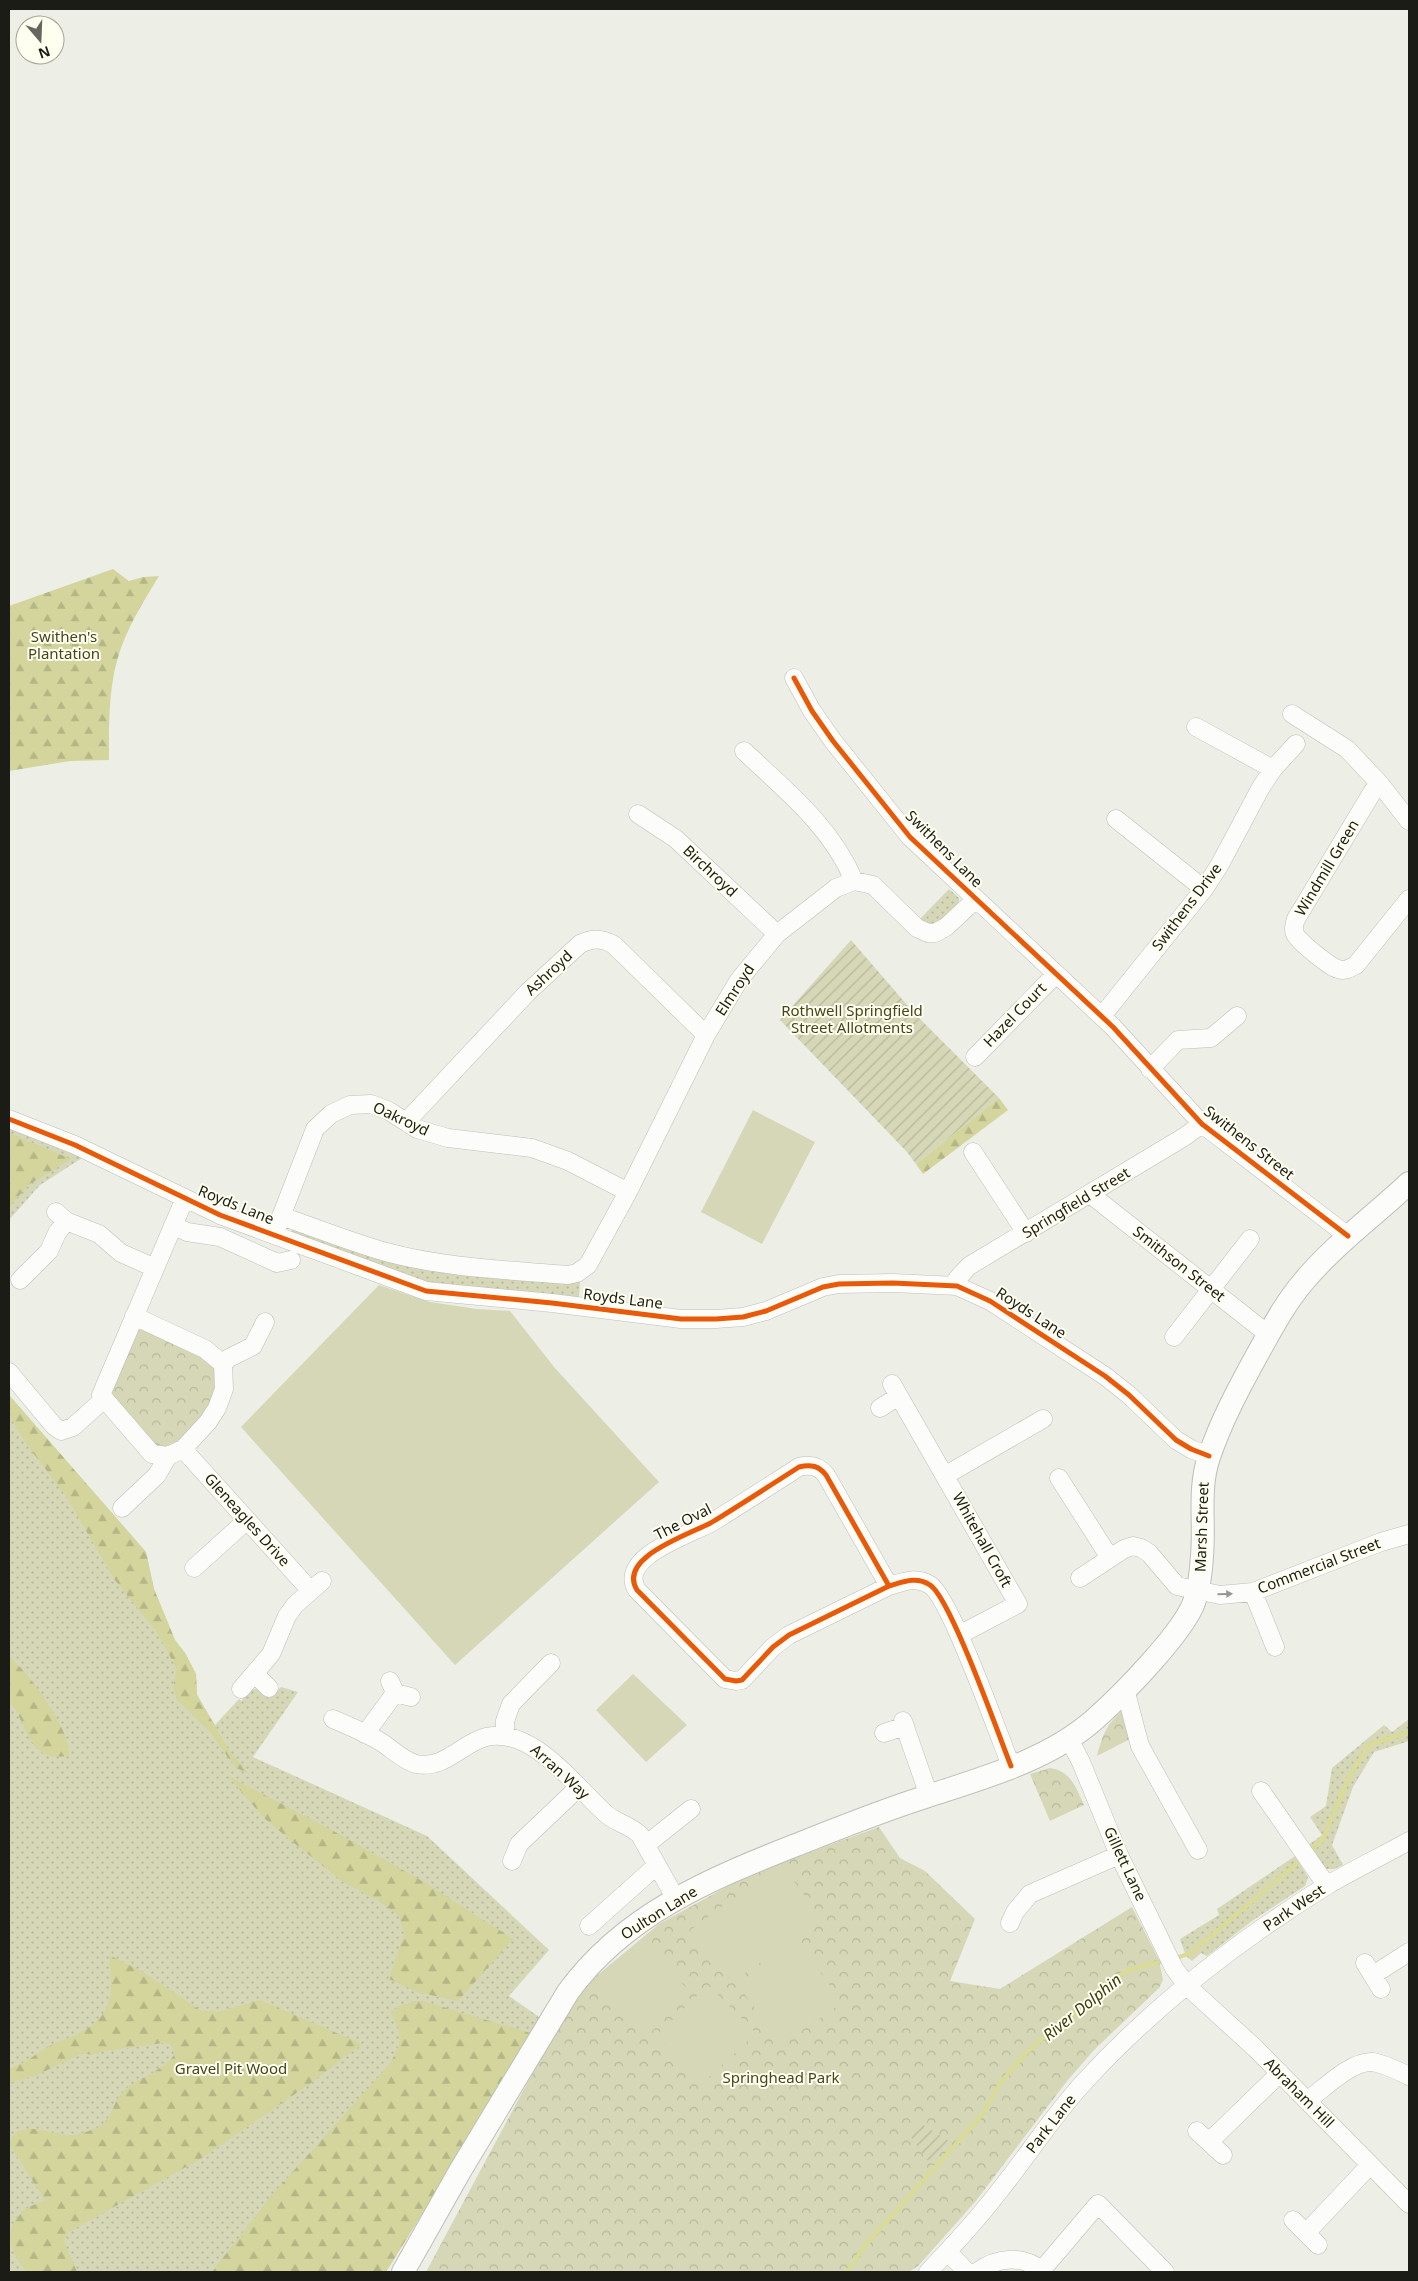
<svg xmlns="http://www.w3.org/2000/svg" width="1418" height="2281" viewBox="0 0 1418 2281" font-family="'Noto Sans',sans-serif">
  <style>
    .grass { fill: url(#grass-dots) }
    .forest { fill: url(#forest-firs) }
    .park { fill: url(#park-crowns) }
    .garden { fill: url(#garden-furrows) }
    .pitch { fill: #d5d7b6 }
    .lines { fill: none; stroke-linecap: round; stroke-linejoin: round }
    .stream { stroke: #dadc96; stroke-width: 4 }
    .minor-casing { stroke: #bebfb8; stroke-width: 19 }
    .major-casing { stroke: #bebfb8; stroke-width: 24 }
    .minor { stroke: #fcfcfb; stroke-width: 18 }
    .major { stroke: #fcfcfb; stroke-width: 22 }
    .cycleway-casing { stroke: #feffef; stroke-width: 8 }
    .cycleway { stroke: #e8590c; stroke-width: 5 }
    .oneway { fill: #979794 }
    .labels { text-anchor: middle; stroke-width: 4; stroke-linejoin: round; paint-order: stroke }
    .park-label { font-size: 15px; fill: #45461d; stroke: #feffef }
    .street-label { font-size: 15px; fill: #1c1c17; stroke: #feffef }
    .water-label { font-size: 16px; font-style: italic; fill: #3b3c13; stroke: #feffef }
  </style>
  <defs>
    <pattern id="grass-dots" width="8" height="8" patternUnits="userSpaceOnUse" patternTransform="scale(1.25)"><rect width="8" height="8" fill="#d5d7b6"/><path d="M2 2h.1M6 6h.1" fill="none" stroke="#b6b89c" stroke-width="1.8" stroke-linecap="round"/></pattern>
    <pattern id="forest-firs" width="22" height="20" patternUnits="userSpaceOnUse" patternTransform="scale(1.25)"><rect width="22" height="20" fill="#d3d59c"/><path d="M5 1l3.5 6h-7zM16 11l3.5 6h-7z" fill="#b5b686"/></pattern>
    <pattern id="park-crowns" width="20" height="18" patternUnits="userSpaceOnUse" patternTransform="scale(1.25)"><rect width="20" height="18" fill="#d5d7b6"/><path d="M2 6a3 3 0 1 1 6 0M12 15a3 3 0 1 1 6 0" fill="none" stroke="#b6b89c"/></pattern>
    <pattern id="garden-furrows" width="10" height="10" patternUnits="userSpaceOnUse" patternTransform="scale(1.25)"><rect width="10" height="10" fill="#d5d7b6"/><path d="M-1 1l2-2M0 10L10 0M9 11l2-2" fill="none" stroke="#b6b89c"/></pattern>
  </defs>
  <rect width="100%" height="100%" fill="#edeee6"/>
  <path class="grass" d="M 949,889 L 959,898 C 959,918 935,928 918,921 Z
    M 9,1128 L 82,1158 L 40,1185 L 9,1220 Z
    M 292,1227 L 390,1260 L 577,1279 L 580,1281 L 579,1296 L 576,1298 L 437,1285 L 420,1281 L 292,1232 Z
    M 9,1395 L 146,1552 L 154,1589 L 175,1640 L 185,1653 L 196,1674 L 197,1695 L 215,1725 L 239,1699 L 241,1701 L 252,1690 L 258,1688 L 269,1698 L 281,1687 L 298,1692 L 253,1757 L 427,1836 L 549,1950 L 509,1996 L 542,2019 L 386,2272 L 9,2272 Z
    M 1409,1719 L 1409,1741 L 1374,1752 L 1353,1787 L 1332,1845 L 1343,1865 L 1334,1869 L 1325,1869 L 1307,1846 L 1322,1835 L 1310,1817 L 1326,1806 L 1332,1768 L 1384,1725 L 1392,1732 Z
    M 1295,1856 L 1308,1877 L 1305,1886 L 1252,1921 L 1207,1956 L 1201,1953 L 1192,1961 L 1186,1956 L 1180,1939 L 1219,1915 L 1217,1909 Z"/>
  <path class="forest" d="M 113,569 L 129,581 L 143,577 L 159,576 C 145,599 130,623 121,648 C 108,684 109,722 109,760 L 70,761 L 9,771 L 9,606 Z
    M 999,1098 L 1008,1110 L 923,1174 L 916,1164 Z
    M 9,1133 L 71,1159 L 30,1184 L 9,1207 Z
    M 9,1395 L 146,1552 L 154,1589 L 175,1640 L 185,1653 L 196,1674 L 197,1695 L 230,1752 L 249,1774 L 235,1767 L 210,1732 L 178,1701 L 173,1687 L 177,1669 L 156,1631 L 114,1579 L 66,1496 L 27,1445 L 9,1414 Z
    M 9,1657 C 27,1669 73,1734 69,1755 C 35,1765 27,1732 16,1710 C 14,1707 10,1704 9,1700 C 6,1691 9,1668 9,1657 Z
    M 228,1776 L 339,1834 L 424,1882 L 513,1939 L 458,2001 L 417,1992 L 389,1979 L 404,1934 L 399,1916 L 379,1901 L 343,1882 L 294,1843 L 264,1818 Z
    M 109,1955 L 143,1972 L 200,2010 L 218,2012 L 260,2000 L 362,2044 L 311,2083 L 202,2158 L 67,2233 L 64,2241 L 77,2272 L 27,2272 C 12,2255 2,2232 21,2213 C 27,2206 37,2204 45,2200 L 9,2144 C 18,2114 54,2138 75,2135 C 82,2133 94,2130 100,2126 C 113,2117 113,2103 121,2094 C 136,2077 160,2074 174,2055 L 173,2048 L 170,2044 L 163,2043 L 105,2051 L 92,2055 L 83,2053 L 35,2076 L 9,2083 L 9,2069 C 25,2064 38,2052 53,2044 C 59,2041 65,2040 71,2037 C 115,2016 113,1998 109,1955 Z
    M 415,2001 L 426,2002 L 534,2034 L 386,2272 L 212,2272 L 270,2197 L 389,2065 C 402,2043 403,2036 391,2013 L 396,2007 Z"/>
  <path class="park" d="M 139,1328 L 142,1328 L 205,1355 L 216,1370 L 217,1389 L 205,1417 L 171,1449 L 154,1446 L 112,1397 L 110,1385 Z
    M 1123,1710 L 1130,1739 L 1097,1756 C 1103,1734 1106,1725 1123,1710 Z
    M 1050,1768 C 1071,1771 1076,1788 1084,1805 L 1050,1821 L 1030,1774 Z
    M 879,1827 L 900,1858 L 925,1871 L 975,1919 L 950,1981 L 1000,1989 L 1132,1907 L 1159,1960 L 1163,1980 L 1159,1988 L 1094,2050 L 1067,2081 L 975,2202 L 918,2266 L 909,2272 L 426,2272 L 553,2035 L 588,1983 L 659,1924 L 719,1891 L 757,1871 Z"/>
  <path class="garden" d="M 851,940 L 914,1013 L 999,1098 L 916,1164 L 907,1152 L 780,1020 Z
    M 920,2123 L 949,2141 L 932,2164 L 926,2159 L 911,2137 Z"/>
  <path class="pitch" d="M 753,1110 L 815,1142 L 762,1244 L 701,1212 Z
    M 379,1285 L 430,1302 L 477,1309 L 510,1311 L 554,1367 L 659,1482 L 455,1665 L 241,1427 Z
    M 633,1674 L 687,1725 L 646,1762 L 596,1710 Z
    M 781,1864 L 822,1919 L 730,1984 L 690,1930 Z
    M 644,1943 L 691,1993 L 648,2035 L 599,1986 Z
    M 800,1943 L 842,2003 L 781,2045 L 739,1986 Z
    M 708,1985 L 756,2033 L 705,2081 L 656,2036 Z"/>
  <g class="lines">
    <path class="stream" d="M 1310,1851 L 1322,1841 L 1350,1775 L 1369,1745 L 1409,1732
      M 1173,1959 L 1191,1953 L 1303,1858
      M 847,2272 L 864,2247 L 981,2116 L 1001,2082 L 1026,2053 L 1055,2028 L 1082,2010 L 1104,1990 L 1109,1981 L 1129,1970 L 1164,1961"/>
    <g class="minor-casing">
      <path id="minor" d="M 794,678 L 812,711 L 833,741 L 910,837 L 1113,1027 L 1202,1124 L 1348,1236
        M 1292,714 L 1347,749 L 1380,784 L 1409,821
        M 1196,727 L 1273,769
        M 744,751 C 785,790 832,827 854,881
        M 1373,791 L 1296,919 C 1294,924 1293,929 1295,934 C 1299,942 1330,967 1338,969 C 1344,972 1350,968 1356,965 L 1409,899
        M 638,814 L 676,839 L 777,934
        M 1116,819 L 1204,889
        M 1102,1016 L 1204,889 L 1219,866 L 1260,789 L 1273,769 L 1296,744
        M 975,1057 L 1056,974
        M 1150,1069 L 1178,1040 L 1211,1038 L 1237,1016
        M 9,1119 L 75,1145 L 220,1215 L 426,1291 L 552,1303 L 681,1319 L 716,1319 L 743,1317 L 766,1311 L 823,1287 L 839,1284 L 893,1283 L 957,1286 L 990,1301 L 1105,1376 L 1129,1395 L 1176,1440 L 1191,1449 L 1209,1456
        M 406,1122 L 528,992 L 580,944 C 593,938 602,938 614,945 L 706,1035
        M 973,1152 L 1026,1233
        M 1090,1194 L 1269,1335
        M 56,1212 L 66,1221 L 99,1234 L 121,1253 L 155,1268
        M 281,1216 C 316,1228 351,1242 386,1252 C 445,1268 508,1270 568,1275 L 577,1273 L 588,1265 L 628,1192 L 706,1035 L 739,980 L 777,934 L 836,888 L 854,881 L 873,885 L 917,928 L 928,933 L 935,933 L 946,927 L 976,899
        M 173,1225 L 187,1232 L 220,1237 L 277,1263 L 291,1260
        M 277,1227 L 315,1129 L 331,1114 L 350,1105 L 371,1104 L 389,1111 L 417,1129 L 448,1138 L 532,1148 L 568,1161 L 628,1192
        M 20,1280 L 49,1251 L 57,1233 L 66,1221
        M 957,1286 L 957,1279 L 969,1266 L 1184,1137 L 1202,1124
        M 134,1316 L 205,1349 L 223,1364 L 224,1389 L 217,1408 L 208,1422 L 183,1449 L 168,1456 L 152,1454 L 101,1395 L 185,1198
        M 1174,1337 L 1250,1239
        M 223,1364 L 229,1358 L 253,1346 L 265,1322
        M 9,1372 L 54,1426 L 61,1431 L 73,1427 L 104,1399
        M 892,1384 L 1018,1604 L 959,1635
        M 880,1408 L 899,1396
        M 183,1449 L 311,1591
        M 946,1475 L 1043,1419
        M 1059,1478 L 1110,1558
        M 122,1508 L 157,1475 L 168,1456
        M 194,1568 L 246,1521
        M 1080,1578 L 1124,1549 L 1133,1546 L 1141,1548 L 1149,1553 L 1177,1586 L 1220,1595 L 1253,1592 L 1381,1542 L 1409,1534
        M 889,1586 L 826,1475 C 819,1466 811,1464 799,1467 C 771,1485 743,1503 714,1521 C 695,1533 616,1556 637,1590 L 725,1679 L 736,1681 L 742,1680 L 773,1647 L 789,1635 L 889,1586 C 903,1582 916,1576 930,1585 C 950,1597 999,1736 1011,1766
        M 1253,1592 L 1275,1647
        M 255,1674 L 269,1688
        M 390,1681 L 395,1693 L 411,1697
        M 241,1689 L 271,1654 L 287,1616 L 295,1605 L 322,1581
        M 1125,1689 L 1140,1746 L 1198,1850
        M 333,1719 C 349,1726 366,1733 381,1742 C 392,1749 404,1761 416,1764 C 444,1770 462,1743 486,1737 C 532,1726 575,1786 605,1813 C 616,1823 630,1825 640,1835 L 676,1899
        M 903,1721 L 929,1796
        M 884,1733 L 905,1726
        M 365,1734 L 395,1693
        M 505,1736 L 505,1721 L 511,1704 L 551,1663
        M 1069,1739 L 1081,1762 L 1119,1855 L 1174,1968 L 1187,1986 L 1255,2048 L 1409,2204
        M 1261,1791 L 1327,1886
        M 647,1844 L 691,1809
        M 512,1861 L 519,1844 L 579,1787
        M 1010,1923 L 1015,1912 L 1030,1894 L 1119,1855
        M 589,1926 L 656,1866
        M 1365,1963 L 1381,1989
        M 1373,1975 L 1409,1952
        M 1307,2101 C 1323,2089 1352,2060 1373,2062 C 1385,2064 1398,2071 1409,2076
        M 1197,2131 L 1223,2155
        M 1209,2142 L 1280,2073
        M 1293,2220 L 1318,2245
        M 1306,2233 L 1370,2165
        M 948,2252 L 967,2272
        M 1041,2271 L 1098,2204 L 1165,2272
        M 928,2272 C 953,2246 978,2219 1000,2190 C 1029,2154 1054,2114 1086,2080 C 1156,2004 1239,1940 1326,1886 C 1353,1870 1382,1856 1409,1841
        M 977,2272 C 997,2257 1024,2254 1043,2272"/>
    </g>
    <g class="major-casing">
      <path id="major" d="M 403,2272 L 460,2171 L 568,1992 C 624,1915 709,1879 796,1845 C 839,1828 881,1811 925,1797 C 983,1778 1049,1760 1095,1719 C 1121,1696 1179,1637 1193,1605 C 1199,1590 1201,1573 1202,1556 C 1205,1523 1198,1489 1209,1457 C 1221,1421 1239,1388 1257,1355 C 1271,1330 1285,1303 1304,1281 C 1335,1244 1374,1216 1409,1183"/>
    </g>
    <use href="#minor" class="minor"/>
    <use href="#major" class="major"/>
    <g class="cycleway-casing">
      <path id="cycleway" d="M 794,678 L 812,711 L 833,741 L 910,837 L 1113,1027 L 1202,1124 L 1348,1236
        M 9,1119 L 75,1145 L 220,1215 L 426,1291 L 552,1303 L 681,1319 L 716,1319 L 743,1317 L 766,1311 L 823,1287 L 839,1284 L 893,1283 L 957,1286 L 990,1301 L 1105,1376 L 1129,1395 L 1176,1440 L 1191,1449 L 1209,1456
        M 889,1586 L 826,1475 C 819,1466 811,1464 799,1467 C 771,1485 743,1503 714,1521 C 695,1533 616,1556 637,1590 L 725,1679 L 736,1681 L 742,1680 L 773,1647 L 789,1635 L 889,1586 C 903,1582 916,1576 930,1585 C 950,1597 999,1736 1011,1766"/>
    </g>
    <use href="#cycleway" class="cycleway"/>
  </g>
  <defs><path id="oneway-solid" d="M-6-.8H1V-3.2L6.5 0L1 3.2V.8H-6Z" transform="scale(1.25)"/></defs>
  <use class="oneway" href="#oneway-solid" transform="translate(1225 1594) rotate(-2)"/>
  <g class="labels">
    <g class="park-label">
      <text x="64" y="642">Swithen's<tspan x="64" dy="17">Plantation</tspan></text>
      <text x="852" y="1016">Rothwell Springfield<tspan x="852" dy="17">Street Allotments</tspan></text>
      <text x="231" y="2074">Gravel Pit Wood</text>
      <text x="781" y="2083">Springhead Park</text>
    </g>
    <g class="street-label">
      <text transform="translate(944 849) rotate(45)" y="5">Swithens Lane</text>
      <text transform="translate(1327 868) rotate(-59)" y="5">Windmill Green</text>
      <text transform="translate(710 871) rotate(43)" y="5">Birchroyd</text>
      <text transform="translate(1187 907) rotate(-53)" y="5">Swithens Drive</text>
      <text transform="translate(549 973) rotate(-43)" y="5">Ashroyd</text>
      <text transform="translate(735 990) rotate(-57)" y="5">Elmroyd</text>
      <text transform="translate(1015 1015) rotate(-46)" y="5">Hazel Court</text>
      <text transform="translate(401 1119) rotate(25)" y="5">Oakroyd</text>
      <text transform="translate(1249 1143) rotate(38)" y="5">Swithens Street</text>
      <text transform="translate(1076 1203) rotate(-31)" y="5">Springfield Street</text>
      <text transform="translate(236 1205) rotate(22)" y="5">Royds Lane</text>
      <text transform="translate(1179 1264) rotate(38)" y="5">Smithson Street</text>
      <text transform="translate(623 1299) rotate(7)" y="5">Royds Lane</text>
      <text transform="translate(1031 1313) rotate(33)" y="5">Royds Lane</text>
      <text transform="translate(247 1520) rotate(48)" y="5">Gleneagles Drive</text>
      <text transform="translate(683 1522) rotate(-27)" y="5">The Oval</text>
      <text transform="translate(1202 1527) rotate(-88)" y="5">Marsh Street</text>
      <text transform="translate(982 1540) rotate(61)" y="5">Whitehall Croft</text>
      <text transform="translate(1319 1566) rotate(-21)" y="5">Commercial Street</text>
      <text transform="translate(560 1772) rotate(42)" y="5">Arran Way</text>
      <text transform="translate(1125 1864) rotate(65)" y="5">Gillett Lane</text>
      <text transform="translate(1294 1908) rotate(-34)" y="5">Park West</text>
      <text transform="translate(659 1913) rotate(-32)" y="5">Oulton Lane</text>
      <text transform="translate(1299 2093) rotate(45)" y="5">Abraham Hill</text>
      <text transform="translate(1051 2124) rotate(-52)" y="5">Park Lane</text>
    </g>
    <g class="water-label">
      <text transform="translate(1082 2007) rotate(-39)" y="6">River Dolphin</text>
    </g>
  </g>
  <rect width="1418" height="2281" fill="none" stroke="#1c1c17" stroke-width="20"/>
  <g transform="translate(40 40) rotate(161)"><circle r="24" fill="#feffef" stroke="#a4a499"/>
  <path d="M0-4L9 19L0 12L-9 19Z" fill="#65665f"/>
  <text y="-8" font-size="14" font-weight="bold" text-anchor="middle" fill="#1c1c17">N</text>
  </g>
</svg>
